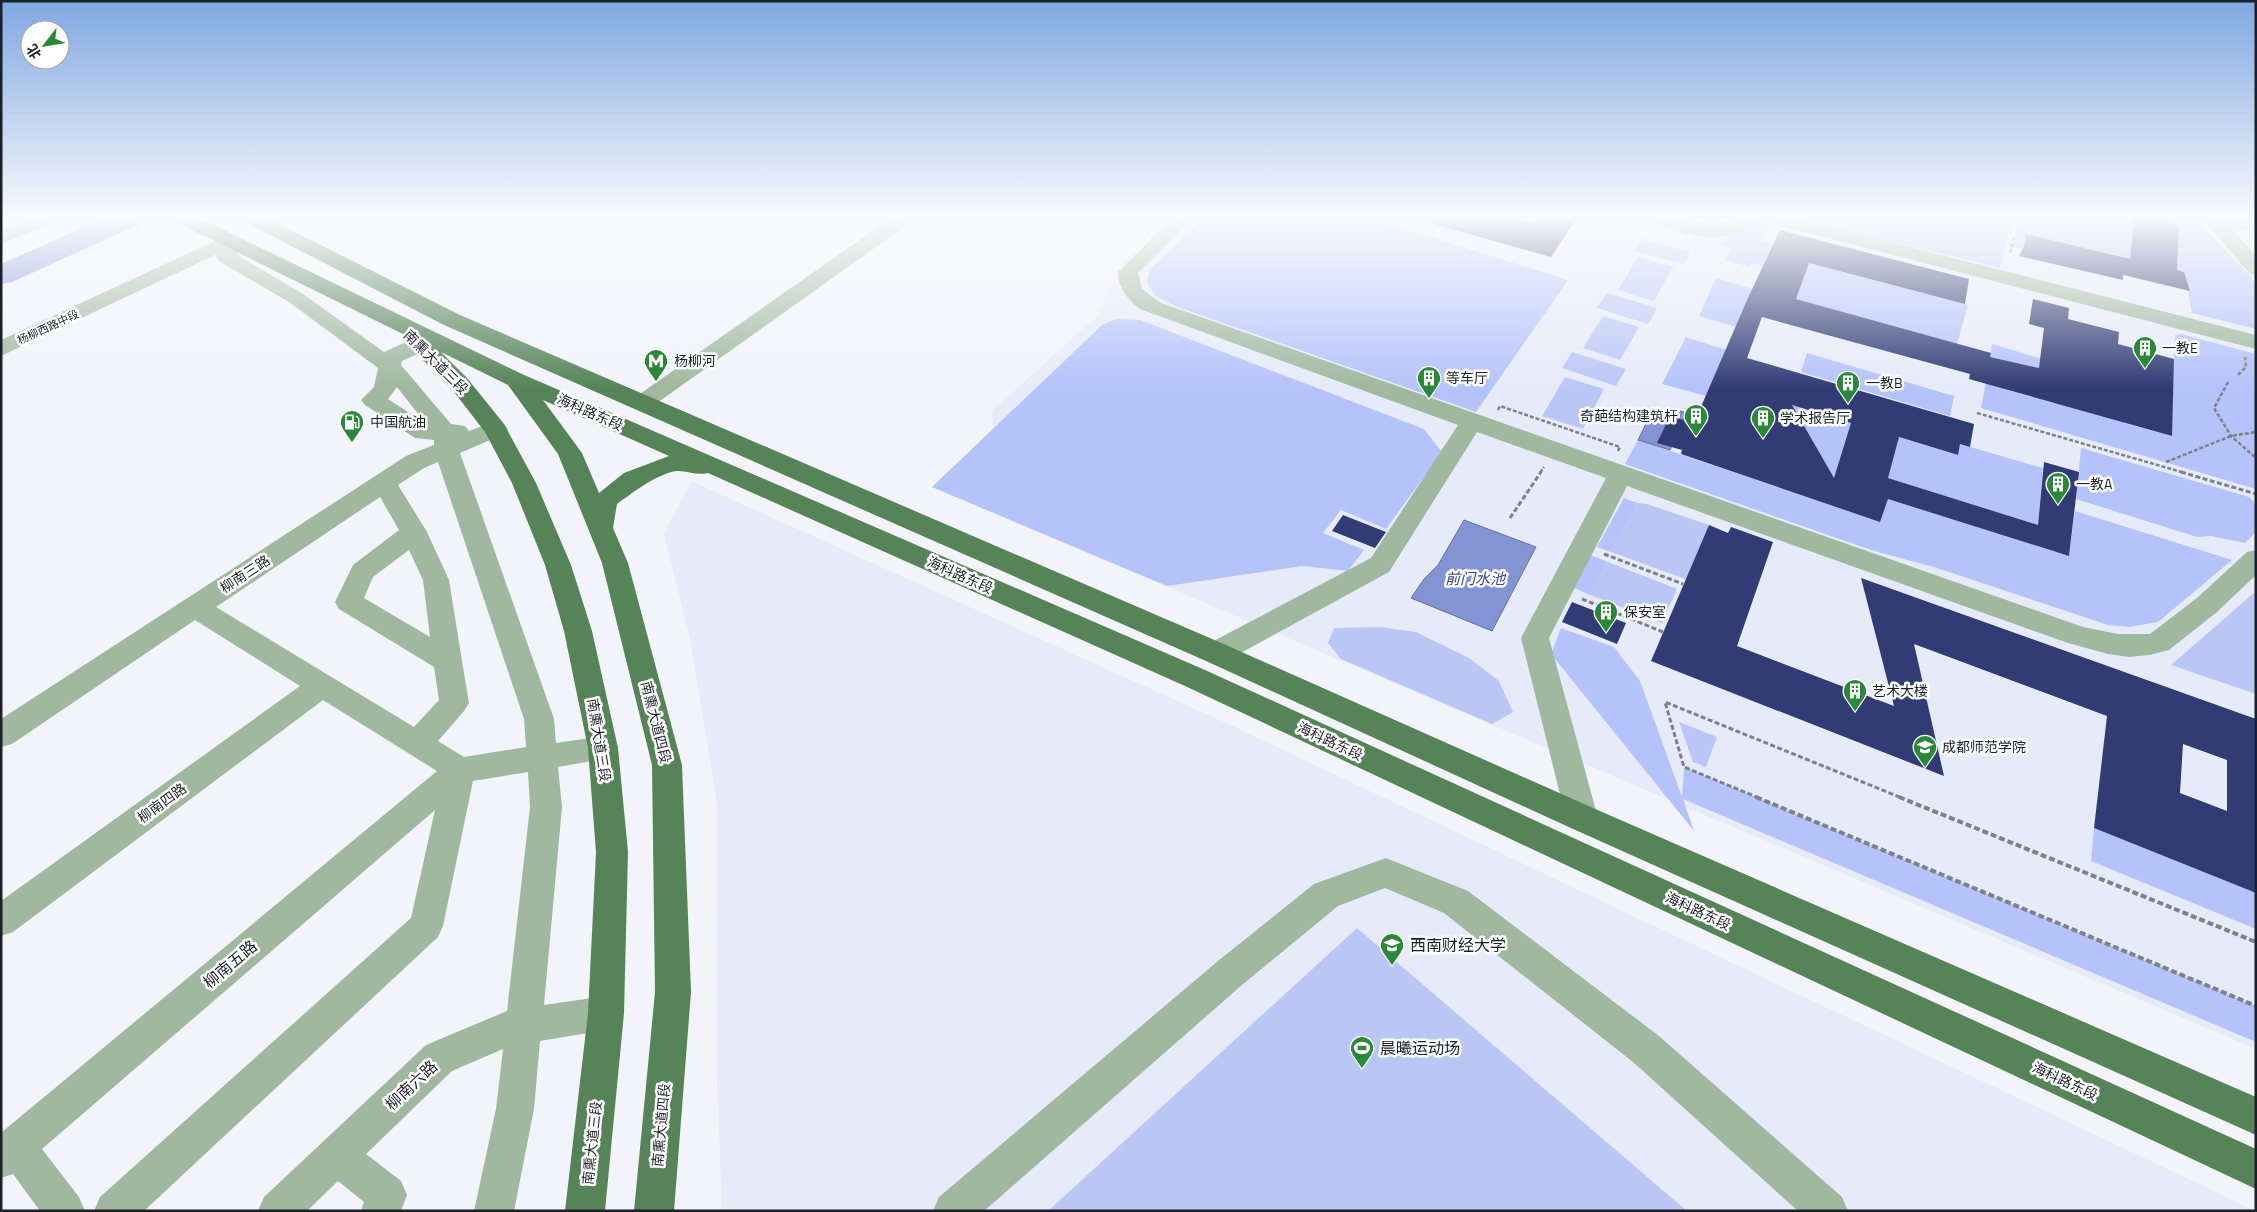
<svg xmlns="http://www.w3.org/2000/svg" width="2257" height="1212" viewBox="0 0 2257 1212" font-family="'Titillium Web','Noto Sans SC',sans-serif">
  <style>
    .built { fill: #e7ebf9 }
    .green { fill: #bac7f5 }
    .forest { fill: #b4c3fa }
    .water { fill: #8394d5; stroke: #6471a1 }
    .lines { fill: none; stroke-linecap: round; stroke-linejoin: round }
    .river { fill: #8394d5; fill-rule: evenodd }
    .building { fill: #313c75; fill-rule: evenodd }
    .path-far2 { stroke: #7f8189; stroke-width: 2.5; stroke-dasharray: 4 2; stroke-linecap: butt }
    .path-far1 { stroke: #7f8189; stroke-width: 3; stroke-dasharray: 5 2.5; stroke-linecap: butt }
    .path { stroke: #7f8189; stroke-width: 4; stroke-dasharray: 6 3; stroke-linecap: butt }
    .minor { fill: #9fb89f; fill-rule: evenodd }
    .major { fill: #568458; fill-rule: evenodd }
    .labels { text-anchor: middle; stroke-width: 5; stroke-linejoin: round; paint-order: stroke }
    .far-street-label { font-size: 11px; fill: #1c1f29; stroke: #fff }
    .poi-label { font-size: 14px; fill: #1c1f29; stroke: #fff; text-anchor: start }
    .street-label { font-size: 14px; fill: #1c1f29; stroke: #fff }
    .water-label { font-size: 15px; font-style: italic; fill: #374491; stroke: #fff }
    .near-poi-label { font-size: 16px; fill: #1c1f29; stroke: #fff; text-anchor: start }
    .near-street-label { font-size: 16px; fill: #1c1f29; stroke: #fff }
  </style>
  <rect width="100%" height="100%" fill="#f2f4fa"/>
  <path class="built" d="M 1171,218 L 2256,218 L 2256,1049 L 932,487 L 993,429 L 992,411 L 1097,316 L 1123,262 Z
    M 691,481 L 1224,722 L 2256,1211 L 722,1211 L 717,1074 L 717,805 L 691,644 L 664,534 Z"/>
  <path class="green" d="M 1641,239 L 1690,252 L 1684,264 L 1634,251 Z
    M 1638,257 L 1673,267 L 1654,301 L 1618,290 Z
    M 1607,293 L 1657,308 L 1648,324 L 1597,308 Z
    M 1603,316 L 1639,327 L 1620,360 L 1583,348 Z
    M 1572,352 L 1626,369 L 1616,386 L 1562,368 Z
    M 1565,377 L 1604,389 L 1583,429 L 1542,416 Z
    M 1638,503 L 1647,504 L 1709,525 L 1688,580 L 1611,552 Z
    M 1608,562 L 1677,589 L 1662,623 L 1590,595 Z
    M 2256,591 L 2256,694 L 2171,665 Z
    M 1380,627 L 1416,632 L 1469,658 L 1499,681 L 1513,712 L 1492,724 L 1341,659 L 1328,643 L 1334,628 Z
    M 1679,722 L 1717,737 L 1706,767 L 1693,762 Z
    M 1357,928 L 1687,1211 L 1048,1211 Z"/>
  <path class="forest" d="M 1204,218 L 1369,218 L 1568,280 L 1476,412 L 1175,306 L 1156,296 L 1147,283 L 1150,269 Z
    M 1794,218 L 1999,218 L 2011,221 L 2000,268 Z
    M 2019,218 L 2050,223 L 2048,220 L 2040,218 L 2124,218 L 2134,220 L 2130,259 L 2026,234 L 2023,249 L 2013,247 Z
    M 2167,218 L 2194,218 L 2249,275 L 2256,286 L 2256,329 L 2192,313 L 2184,272 L 2161,267 L 2161,260 L 2178,264 L 2179,231 L 2162,227 Z
    M 1759,222 L 1769,225 L 1761,241 L 1773,244 L 1763,266 L 1752,263 L 1750,267 L 1725,260 L 1732,249 L 1721,245 L 1737,228 L 1753,232 Z
    M 1809,263 L 1968,305 L 1957,344 L 1796,299 Z
    M 1716,278 L 1752,289 L 1736,327 L 1699,316 Z
    M 1116,319 L 1140,320 L 1424,429 L 1442,452 L 1386,529 L 1341,510 L 1323,533 L 1364,550 L 1348,571 L 1302,566 L 1167,586 L 932,487 L 1102,325 Z
    M 2181,334 L 2256,354 L 2256,489 L 1981,408 L 1988,372 L 2005,377 L 2003,389 L 2053,403 L 2055,388 L 2124,415 L 2124,423 L 2171,436 L 2175,335 Z
    M 1686,337 L 1726,350 L 1706,396 L 1662,384 Z
    M 1992,344 L 2076,369 L 2057,374 L 1990,357 Z
    M 1807,353 L 1954,396 L 1950,416 L 1801,372 Z
    M 1729,385 L 1957,455 L 1960,444 L 2043,468 L 2038,525 L 1888,478 L 1834,481 L 2069,556 L 2075,511 L 2232,560 L 2158,622 L 2129,627 L 2108,625 L 1937,568 L 1871,550 L 1625,464 L 1638,440 L 1880,522 L 1755,468 L 1816,451 L 1815,444 L 1804,429 Z
    M 2081,448 L 2249,497 L 2256,504 L 2256,532 L 2245,543 L 2211,536 L 2197,537 L 2076,499 Z
    M 1624,498 L 1638,503 L 1611,552 L 1597,547 Z
    M 1590,555 L 1608,562 L 1590,595 L 1572,587 Z
    M 1561,628 L 1614,647 L 1640,681 L 1682,797 L 1684,767 L 2256,1006 L 2256,1042 L 1683,799 L 1694,831 L 1551,654 Z
    M 2094,828 L 2256,893 L 2256,929 L 2091,861 Z"/>
  <path class="water" d="M 1666,407 L 1687,413 L 1670,450 L 1638,440 L 1652,411 L 1664,414 Z
    M 1464,520 L 1536,547 L 1492,631 L 1411,598 L 1424,579 L 1438,565 Z"/>
  <g class="lines">
    <path class="river" d="M 105,218 L 144,218 L 140,224 L 12,282 L 1,284 L 1,264 Z"/>
  </g>
  <path class="building" d="M 1434,218 L 1520,218 L 1536,222 L 1539,218 L 1577,218 L 1551,257 L 1433,224 Z
    M 2134,218 L 2167,218 L 2179,226 L 2177,270 L 2184,272 L 2190,291 L 2123,275 L 2123,280 L 2019,256 L 2024,246 L 2026,234 L 2130,259 Z
    M 1780,230 L 1969,279 L 1965,304 L 1809,263 L 1796,299 L 1991,353 L 1990,357 L 2039,368 L 2044,328 L 2029,324 L 2033,299 L 2069,308 L 2068,319 L 2119,332 L 2118,344 L 2174,359 L 2172,436 L 1969,379 L 1970,374 L 1762,317 L 1747,358 L 1974,424 L 1970,447 L 1960,444 L 1958,455 L 1899,437 L 1888,478 L 2038,525 L 2044,462 L 2079,472 L 2069,556 L 1888,499 L 1880,522 L 1681,454 L 1682,450 L 1657,443 L 1670,416 L 1694,423 L 1747,300 ZM 1792,405 L 1851,423 L 1834,478 Z
    M 1343,515 L 1386,532 L 1375,548 L 1332,531 Z
    M 1709,525 L 1728,533 L 1731,527 L 1773,542 L 1737,646 L 1894,706 L 1861,578 L 2256,719 L 2256,893 L 2094,828 L 2107,716 L 1914,644 L 1944,776 L 1651,661 ZM 2183,744 L 2227,760 L 2227,811 L 2180,793 Z
    M 1572,602 L 1626,623 L 1617,644 L 1562,622 Z"/>
  <g class="lines">
    <path class="path-far2" d="M 2010,253 L 2014,236
      M 2238,375 L 2246,367 L 2245,357
      M 2228,382 L 2214,408 L 2231,436 L 2256,458
      M 1498,410 L 1500,406 L 1620,447 L 1618,451
      M 1977,413 L 2185,473
      M 2166,462 L 2231,436 L 2256,432
      M 1540,473 L 1544,467"/>
    <path class="path-far1" d="M 2181,472 L 2256,494
      M 1510,518 L 1541,472
      M 1604,554 L 1683,584
      M 1582,599 L 1663,632
      M 1759,798 L 1684,767 L 1665,702 L 1902,798"/>
    <path class="path" d="M 1756,797 L 2256,1006
      M 1899,797 L 2256,942"/>
    <path class="minor" d="M 31,218 L 58,218 L 55,222 L 1,244 L 1,231 Z
      M 891,218 L 914,218 L 911,222 L 650,408 L 642,410 L 634,408 L 630,403 L 634,398 Z
      M 1173,218 L 1194,218 L 1138,273 L 1142,289 L 1161,303 L 2083,627 L 2118,634 L 2150,634 L 2197,598 L 2247,552 L 2256,550 L 2256,575 L 2217,612 L 2169,650 L 2149,655 L 2129,657 L 2108,654 L 2068,643 L 1627,486 L 1549,638 L 1598,818 L 1593,828 L 1582,832 L 1571,828 L 1566,818 L 1521,638 L 1606,478 L 1477,432 L 1389,572 L 1226,661 L 1216,664 L 1206,661 L 1202,653 L 1206,645 L 1371,558 L 1458,425 L 1140,309 C 1128,300 1118,288 1118,272 Z
      M 1648,218 L 1675,218 L 1707,225 L 1729,223 L 1741,218 L 1796,218 L 2256,335 L 2256,349 L 1765,222 L 1764,220 C 1742,244 1696,238 1669,229 C 1662,227 1653,225 1648,218 Z
      M 2003,218 L 2026,218 L 2027,219 L 2024,223 L 2017,225 L 2006,222 Z
      M 2202,218 L 2256,219 L 2256,231 L 2234,231 L 2256,256 L 2256,275 L 2249,273 Z
      M 230,234 L 237,236 L 240,240 L 237,255 L 303,294 L 384,352 C 398,346 413,336 429,339 L 432,344 L 429,349 L 402,361 L 401,365 L 451,424 L 465,426 L 469,431 L 496,421 L 504,424 L 508,429 L 504,434 L 460,453 L 554,719 L 556,743 L 603,736 L 614,739 L 618,748 L 614,757 L 558,767 L 562,807 L 544,1005 L 606,996 L 619,1001 L 624,1013 L 619,1025 L 606,1030 L 540,1041 L 534,1109 L 514,1211 L 474,1211 L 496,1109 L 503,1049 L 452,1071 L 366,1154 L 401,1181 L 407,1195 L 401,1211 L 361,1211 L 364,1202 L 338,1181 L 307,1211 L 258,1211 L 264,1197 L 426,1045 L 507,1011 L 530,807 L 528,772 L 473,781 L 443,926 L 438,937 L 144,1211 L 94,1211 L 100,1197 L 411,918 L 435,810 L 42,1149 L 79,1197 L 85,1211 L 40,1211 L 13,1174 L 1,1178 L 2,1132 L 437,771 L 323,700 L 13,932 L 1,936 L 1,901 L 300,686 L 195,620 L 12,744 L 1,747 L 1,719 L 406,456 L 434,445 L 434,440 L 415,438 L 365,405 L 361,400 L 374,387 L 378,368 L 289,302 L 219,261 L 216,257 L 217,254 L 1,356 L 1,340 ZM 397,387 L 426,424 L 388,399 ZM 438,462 L 524,719 L 526,747 L 464,757 L 438,741 L 464,711 L 469,703 L 462,661 L 449,580 L 427,532 L 398,485 L 424,468 ZM 380,497 L 399,530 L 353,565 L 335,602 L 339,609 L 434,667 L 439,700 L 414,727 L 216,607 ZM 409,550 L 423,580 L 430,637 L 364,598 L 373,577 Z
      M 1386,858 L 1468,891 L 1659,1036 L 1842,1197 L 1848,1211 L 1798,1211 L 1633,1062 L 1444,913 L 1385,888 L 1338,906 L 1242,985 L 984,1211 L 933,1211 L 939,1197 L 1218,961 L 1314,884 Z"/>
    <path class="major" d="M 173,218 L 199,218 L 522,374 L 1205,670 L 2256,1149 L 2256,1189 L 1185,686 L 708,473 C 696,476 687,470 676,471 C 657,474 632,493 617,504 L 613,528 L 628,563 L 682,765 L 691,992 L 674,1211 L 634,1211 L 655,992 L 652,765 L 602,563 L 558,454 L 508,385 L 441,352 L 467,378 L 504,424 L 536,483 L 571,565 L 592,631 L 618,748 L 628,852 L 624,1013 L 605,1211 L 565,1211 L 588,1013 L 596,852 L 588,748 L 564,631 L 545,565 L 512,483 L 485,432 L 451,388 L 409,346 L 406,341 L 409,337 L 176,222 ZM 543,400 L 669,456 L 624,473 L 599,493 L 582,453 Z
      M 242,218 L 267,218 L 460,315 L 1226,645 L 1593,808 L 2256,1097 L 2256,1135 L 1571,828 L 1206,661 L 444,325 L 245,222 Z"/>
  </g>
  <linearGradient id="sky" x2="0" y2="1"><stop stop-color="#7fa7e0"/><stop offset="0.56" stop-color="#f9fafd"/><stop offset="1" stop-color="#f9fafd" stop-opacity="0"/></linearGradient>
  <rect width="2257" height="388" fill="url(#sky)"/>
  <defs>
    <g id="building-pin" transform="scale(1.25)"><path d="M0 17L-7.5 6A9.5 9.5 0 1 1 7.5 6Z" fill="#2c8839" stroke="#fff"/><path d="M-4-6H4V6H1V3H-1V6H-4ZM-2.5-4.3h1.7v1.8h-1.7ZM.8-4.3h1.7v1.8H.8ZM-2.5-1h1.7V.8h-1.7ZM.8-1h1.7V.8H.8Z" fill="#fff"/></g>
    <g id="metro-pin" transform="scale(1.25)"><path d="M0 17L-7.5 6A9.5 9.5 0 1 1 7.5 6Z" fill="#2c8839" stroke="#fff"/><path d="M-5.5 5V-5H-3L0 0L3-5H5.5V5H3V-.5L0 4L-3-.5V5Z" fill="#fff"/></g>
    <g id="fuel-pin" transform="scale(1.25)"><path d="M0 17L-7.5 6A9.5 9.5 0 1 1 7.5 6Z" fill="#2c8839" stroke="#fff"/><path d="M-5.5-6h7V0h2V4h1.3V-2.5L3-4.5l.8-.8L6-3V5H2.5V1h-1V6h-7ZM-4.2-4.7v3.2H.2V-4.7Z" fill="#fff"/></g>
    <g id="university-pin" transform="scale(1.25)"><path d="M0 17L-7.5 6A9.5 9.5 0 1 1 7.5 6Z" fill="#2c8839" stroke="#fff"/><path d="M0-5L7-2L0 1L-7-2ZM-4 1L0 2.5L4 1V4Q0 6-4 4Z" fill="#fff"/></g>
    <g id="stadium-pin" transform="scale(1.25)"><path d="M0 17L-7.5 6A9.5 9.5 0 1 1 7.5 6Z" fill="#2c8839" stroke="#fff"/><path d="M0-5a6.5 5 0 1 0 0 10a6.5 5 0 1 0 0-10ZM-3.5-1.8h7v3.6h-7Z" fill="#fff"/></g>
  </defs>
  <g fill-rule="evenodd">
    <use href="#building-pin" x="2145" y="348"/>
    <use href="#metro-pin" x="656" y="361"/>
    <use href="#building-pin" x="1429" y="378"/>
    <use href="#building-pin" x="1848" y="383"/>
    <use href="#building-pin" x="1696" y="416"/>
    <use href="#building-pin" x="1763" y="418"/>
    <use href="#fuel-pin" x="352" y="422"/>
    <use href="#building-pin" x="2058" y="484"/>
    <use href="#building-pin" x="1606" y="612"/>
    <use href="#building-pin" x="1855" y="691"/>
    <use href="#university-pin" x="1925" y="747"/>
    <use href="#university-pin" x="1392" y="945"/>
    <use href="#stadium-pin" x="1362" y="1048"/>
  </g>
  <g class="labels">
    <g class="far-street-label">
      <text transform="translate(48 327) rotate(-25)" y="4">杨柳西路中段</text>
    </g>
    <g class="poi-label">
      <text x="2162" y="353">一教E</text>
      <text x="674" y="366">杨柳河</text>
      <text x="1446" y="383">等车厅</text>
      <text x="1866" y="388">一教B</text>
      <text x="1678" y="421" text-anchor="end">奇葩结构建筑杆</text>
      <text x="1780" y="423">学术报告厅</text>
      <text x="370" y="427">中国航油</text>
      <text x="2076" y="489">一教A</text>
      <text x="1624" y="617">保安室</text>
      <text x="1872" y="696">艺术大楼</text>
      <text x="1942" y="752">成都师范学院</text>
    </g>
    <g class="street-label">
      <text transform="translate(436 362) rotate(45)" y="5">南熏大道三段</text>
      <text transform="translate(590 412) rotate(24)" y="5">海科路东段</text>
      <text transform="translate(245 574) rotate(-33)" y="5">柳南三路</text>
      <text transform="translate(960 575) rotate(24)" y="5">海科路东段</text>
      <text transform="translate(656 722) rotate(76)" y="5">南熏大道四段</text>
      <text transform="translate(599 740) rotate(81)" y="5">南熏大道三段</text>
      <text transform="translate(1330 741) rotate(25)" y="5">海科路东段</text>
      <text transform="translate(162 803) rotate(-36)" y="5">柳南四路</text>
      <text transform="translate(1698 911) rotate(25)" y="5">海科路东段</text>
      <text transform="translate(2065 1081) rotate(25)" y="5">海科路东段</text>
      <text transform="translate(661 1125) rotate(-85)" y="5">南熏大道四段</text>
      <text transform="translate(592 1143) rotate(-84)" y="5">南熏大道三段</text>
    </g>
    <g class="water-label">
      <text x="1475" y="584">前门水池</text>
    </g>
    <g class="near-poi-label">
      <text x="1410" y="951">西南财经大学</text>
      <text x="1380" y="1054">晨曦运动场</text>
    </g>
    <g class="near-street-label">
      <text transform="translate(230 964) rotate(-40)" y="6">柳南五路</text>
      <text transform="translate(411 1085) rotate(-43)" y="6">柳南六路</text>
    </g>
  </g>
  <rect width="2257" height="1212" fill="none" stroke="#1c1f29" stroke-width="5"/>
  <g transform="translate(45 45) rotate(239)"><circle r="24" fill="#ffffff" stroke="#a4a5a9"/>
  <path d="M0-4L9 19L0 12L-9 19Z" fill="#2c8839"/>
  <text y="-8" font-size="14" font-weight="bold" text-anchor="middle" fill="#1c1f29">北</text>
  </g>
</svg>
